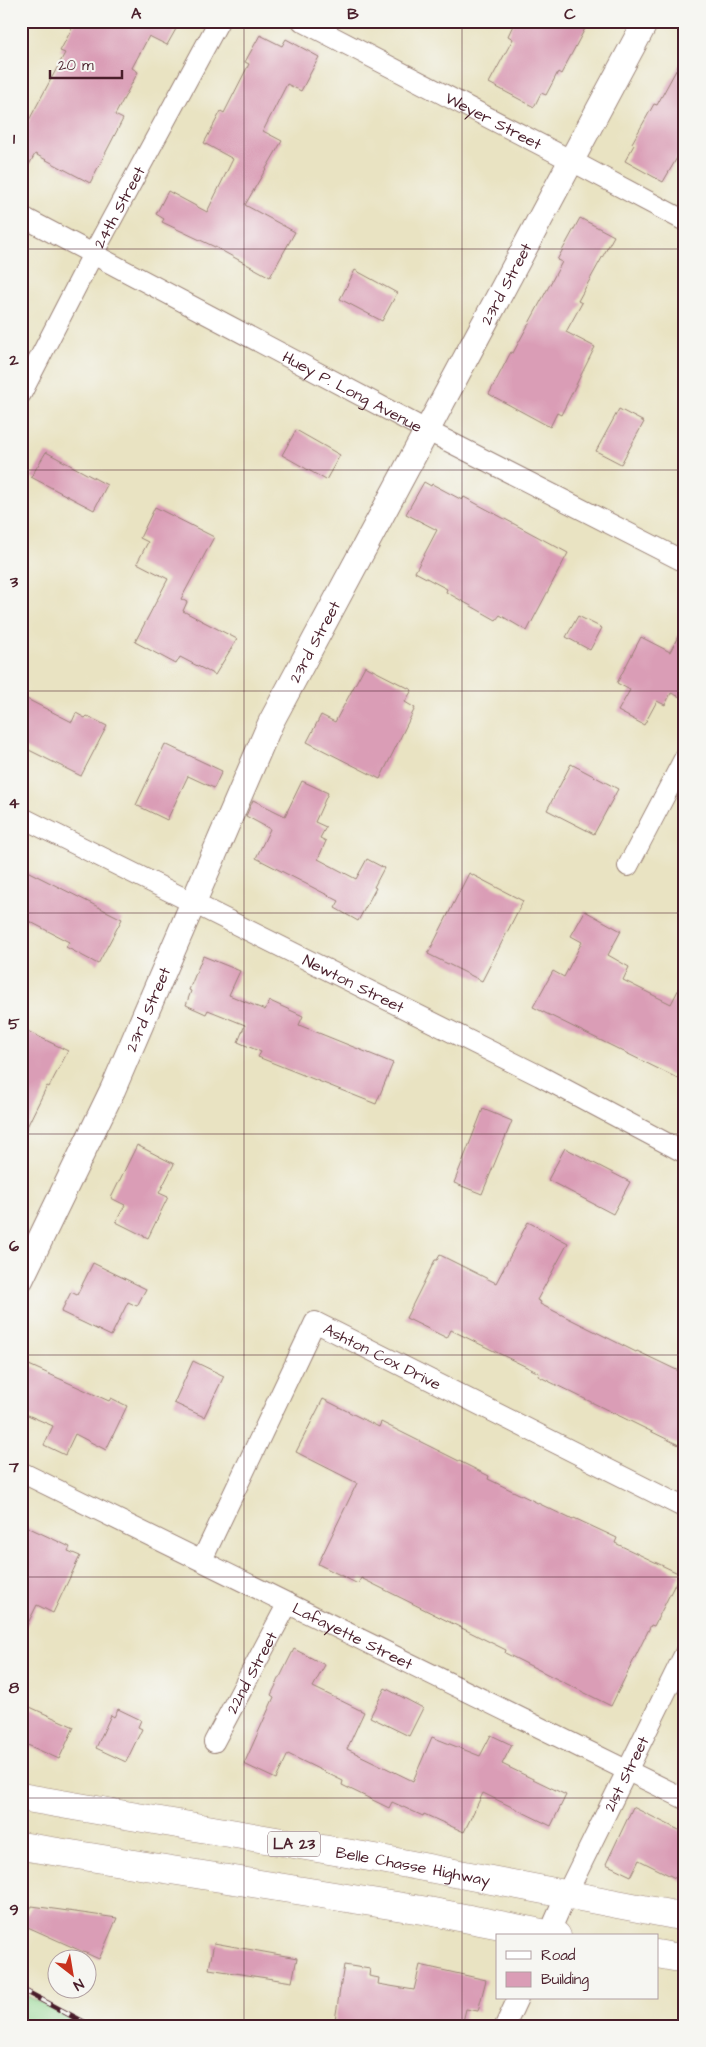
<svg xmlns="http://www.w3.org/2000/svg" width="706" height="2047" viewBox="0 0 706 2047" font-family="'Architects Daughter',sans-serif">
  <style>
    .green { fill: #91d791; stroke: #6e7b5e }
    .building { fill: #da9db6 }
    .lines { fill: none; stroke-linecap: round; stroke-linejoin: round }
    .minor-casing { stroke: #9a8176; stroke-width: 22 }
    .tertiary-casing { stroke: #9a8176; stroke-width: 27 }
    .trunk-casing { stroke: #9a8176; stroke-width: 29 }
    .minor { stroke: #fff; stroke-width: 20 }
    .tertiary { stroke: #fff; stroke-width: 25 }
    .trunk { stroke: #fff; stroke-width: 28 }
    .rail-casing { stroke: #4a1f2b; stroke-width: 5.5 }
    .rail { stroke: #f6f6f2; stroke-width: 4; stroke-dasharray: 11; stroke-linecap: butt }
    .grid { fill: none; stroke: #4a1f2b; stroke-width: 1; stroke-opacity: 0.55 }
    .labels { text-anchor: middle; stroke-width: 4.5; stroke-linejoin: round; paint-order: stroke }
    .shield { fill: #f6f6f2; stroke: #7e6067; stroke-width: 1 }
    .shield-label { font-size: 15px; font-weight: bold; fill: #4a1f2b }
    .street-label { font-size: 16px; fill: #4a1f2b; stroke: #f6f6f2 }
    .neatline { fill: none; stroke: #4a1f2b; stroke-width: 2 }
    .grid-label { font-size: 16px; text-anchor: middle; font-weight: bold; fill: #4a1f2b }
  </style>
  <rect width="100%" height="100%" fill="#f6f6f2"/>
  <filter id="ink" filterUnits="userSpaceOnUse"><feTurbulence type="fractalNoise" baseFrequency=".02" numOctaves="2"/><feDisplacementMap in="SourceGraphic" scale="10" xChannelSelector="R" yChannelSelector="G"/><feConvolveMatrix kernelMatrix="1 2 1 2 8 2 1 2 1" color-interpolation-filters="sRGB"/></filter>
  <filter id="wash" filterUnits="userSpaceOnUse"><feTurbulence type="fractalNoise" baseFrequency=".0096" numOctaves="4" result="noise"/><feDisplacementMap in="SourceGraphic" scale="20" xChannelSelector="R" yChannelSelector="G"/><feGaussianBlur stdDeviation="1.12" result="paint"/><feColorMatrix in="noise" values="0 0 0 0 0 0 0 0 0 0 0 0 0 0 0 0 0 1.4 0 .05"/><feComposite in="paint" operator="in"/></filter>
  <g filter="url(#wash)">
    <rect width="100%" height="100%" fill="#e9e3c2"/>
    <path class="green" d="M 21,1993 L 89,2026 L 21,2026 Z"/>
    <g id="blocks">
      <path class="building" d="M 76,21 L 161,21 L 176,29 L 167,45 L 149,36 L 132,68 L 138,72 L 115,115 L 123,119 L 90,183 L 35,154 L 21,179 L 21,135 L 65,53 L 60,51 Z
        M 515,21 L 589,21 L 561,74 L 558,72 L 546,95 L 541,93 L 534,107 L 489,83 L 513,39 L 508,36 Z
        M 260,35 L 282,46 L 286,39 L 319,57 L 301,91 L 287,84 L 263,131 L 282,141 L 245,205 L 295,232 L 270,277 L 215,247 L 162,222 L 164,219 L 156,214 L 168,191 L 207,212 L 233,159 L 204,143 L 221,111 L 224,113 L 249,64 L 245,62 Z
        M 685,54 L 685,144 L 663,182 L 625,161 L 634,145 L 632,143 L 654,104 L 657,105 Z
        M 580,218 L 614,236 L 578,301 L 582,303 L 566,332 L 595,347 L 561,415 L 557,413 L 550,427 L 489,394 L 511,352 L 513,353 L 562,262 L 557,260 Z
        M 355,270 L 397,293 L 382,321 L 340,299 Z
        M 619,409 L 644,422 L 621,464 L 596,451 Z
        M 296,430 L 340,455 L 326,480 L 282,455 Z
        M 46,452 L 107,485 L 94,510 L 31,477 Z
        M 424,482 L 431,486 L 432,484 L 462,500 L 464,497 L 568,553 L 527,631 L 500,615 L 496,620 L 446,592 L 447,589 L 415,572 L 437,530 L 406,514 Z
        M 155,507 L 214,537 L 181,599 L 187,602 L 183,611 L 237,639 L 215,675 L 180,657 L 176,664 L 135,642 L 168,579 L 137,563 L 148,542 L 140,538 Z
        M 578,616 L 602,628 L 590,650 L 566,637 Z
        M 685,623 L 685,699 L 671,693 L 665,705 L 657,701 L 644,725 L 618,711 L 630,690 L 617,683 L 641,637 L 670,652 Z
        M 365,666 L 412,690 L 405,702 L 415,708 L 380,779 L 307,742 L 321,715 L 335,722 Z
        M 21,696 L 72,722 L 76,713 L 85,718 L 87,716 L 107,726 L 81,776 L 21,746 Z
        M 165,744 L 222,771 L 214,788 L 188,776 L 167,820 L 136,805 Z
        M 571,764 L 618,789 L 594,834 L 547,810 Z
        M 302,781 L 328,793 L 315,822 L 326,827 L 320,838 L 326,841 L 318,859 L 356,879 L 367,859 L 384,868 L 374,887 L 376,888 L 358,921 L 335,908 L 339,901 L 256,858 L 270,829 L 246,816 L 253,800 L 285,816 Z
        M 21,868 L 122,919 L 98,964 L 66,947 L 69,942 L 21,917 Z
        M 469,873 L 523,901 L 482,981 L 428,954 Z
        M 585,911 L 621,931 L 608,955 L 629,967 L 623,980 L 671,1004 L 685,977 L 685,1082 L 533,1007 L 553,971 L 564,977 L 582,942 L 571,936 Z
        M 203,956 L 240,971 L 229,995 L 265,1010 L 270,1001 L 303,1016 L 299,1025 L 393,1063 L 376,1104 L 258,1057 L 261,1052 L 238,1042 L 245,1025 L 208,1010 L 206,1014 L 186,1005 L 191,991 L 189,990 Z
        M 21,1028 L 68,1051 L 49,1087 L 47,1086 L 21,1139 Z
        M 483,1109 L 512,1121 L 482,1194 L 454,1183 Z
        M 137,1145 L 174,1164 L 159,1193 L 168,1197 L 148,1238 L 116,1222 L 125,1205 L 111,1198 Z
        M 565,1148 L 630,1182 L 613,1214 L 548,1180 Z
        M 528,1222 L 568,1243 L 537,1300 L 541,1302 L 540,1304 L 636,1352 L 637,1351 L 685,1374 L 685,1448 L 538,1376 L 539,1373 L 451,1330 L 447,1338 L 406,1318 L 435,1260 L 437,1260 L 440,1255 L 496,1283 Z
        M 93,1263 L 146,1289 L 137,1306 L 128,1302 L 111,1336 L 61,1312 L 71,1292 L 77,1295 Z
        M 193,1361 L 224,1376 L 204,1417 L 174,1403 Z
        M 29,1365 L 109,1401 L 111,1398 L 127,1406 L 106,1450 L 75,1434 L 65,1455 L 44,1445 L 53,1426 L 21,1412 L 21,1382 Z
        M 323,1399 L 379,1427 L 381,1422 L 489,1476 L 488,1479 L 573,1520 L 574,1518 L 617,1538 L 615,1543 L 680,1574 L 654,1626 L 651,1625 L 611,1706 L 505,1653 L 506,1650 L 361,1578 L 358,1584 L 318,1564 L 357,1483 L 296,1452 Z
        M 21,1524 L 70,1547 L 68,1551 L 80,1556 L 53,1613 L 37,1605 L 21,1637 Z
        M 294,1649 L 325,1665 L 313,1687 L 364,1712 L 347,1749 L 413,1781 L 432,1737 L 480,1756 L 491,1735 L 512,1745 L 502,1764 L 566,1795 L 551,1826 L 483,1793 L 464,1832 L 424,1814 L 423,1816 L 392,1802 L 389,1808 L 342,1785 L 343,1781 L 288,1754 L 276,1779 L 244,1764 L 274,1697 L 271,1695 Z
        M 385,1688 L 423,1708 L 409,1736 L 370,1717 Z
        M 21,1703 L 74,1727 L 59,1759 L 21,1742 Z
        M 118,1709 L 141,1720 L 138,1727 L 142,1729 L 126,1762 L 96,1748 L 111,1715 L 114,1717 Z
        M 633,1807 L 685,1833 L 685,1883 L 639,1860 L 631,1876 L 606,1864 Z
        M 32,1906 L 61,1910 L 117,1918 L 99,1959 L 21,1924 Z
        M 214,1943 L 297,1958 L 292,1982 L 209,1969 Z
        M 344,1965 L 370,1969 L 369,1976 L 379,1978 L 378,1984 L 414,1990 L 420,1965 L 486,1980 L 478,2011 L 466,2009 L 462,2026 L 422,2026 L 392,2019 L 391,2026 L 334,2026 Z"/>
    </g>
  </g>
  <g filter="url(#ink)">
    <use href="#blocks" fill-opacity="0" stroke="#9a8176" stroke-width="1"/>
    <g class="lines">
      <g class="minor-casing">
        <g id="minor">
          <path id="s1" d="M 302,21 L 572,161 L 685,221"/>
          <path id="s2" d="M 21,216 L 428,431 L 685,562"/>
          <path id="s3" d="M 21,394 L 93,254 L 219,21"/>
          <path id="s4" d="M 21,817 L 540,1076 L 685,1153"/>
          <path d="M 628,866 L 685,757"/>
          <path id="s5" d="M 21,1472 L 685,1799"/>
          <path id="s6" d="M 202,1560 L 315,1322 L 685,1508"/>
          <path id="s7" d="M 214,1742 L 288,1603"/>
          <path id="s8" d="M 548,1936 L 567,1893 L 685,1653"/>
          <path d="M 505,2026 L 518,1998"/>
        </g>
      </g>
      <g class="tertiary-casing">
        <g id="tertiary">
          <path id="s9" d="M 21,1279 L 113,1089 L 271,722 L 646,21"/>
        </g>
      </g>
      <g class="trunk-casing">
        <g id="trunk">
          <path id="s10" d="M 21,1797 L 381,1859 L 685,1917"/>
          <path d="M 21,1846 L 428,1911 L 557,1936"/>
          <path d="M 657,1954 L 685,1959"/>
        </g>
      </g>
      <use href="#minor" class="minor"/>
      <use href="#tertiary" class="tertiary"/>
      <use href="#trunk" class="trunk"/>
      <g class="rail-casing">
        <path id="rail" d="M 21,1989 L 91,2026"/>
      </g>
      <use href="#rail" class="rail"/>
    </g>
  </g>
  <path class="grid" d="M 244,21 L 244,2026M 462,21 L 462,2026M 21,249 L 685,249M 21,470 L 685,470M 21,691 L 685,691M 21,913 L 685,913M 21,1134 L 685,1134M 21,1355 L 685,1355M 21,1577 L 685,1577M 21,1798 L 685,1798"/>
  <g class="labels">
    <rect class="shield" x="268" y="1831.5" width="52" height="25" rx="4"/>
    <g class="shield-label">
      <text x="294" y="1849">LA 23</text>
    </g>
    <g class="street-label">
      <text dy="6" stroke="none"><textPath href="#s1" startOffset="216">Weyer Street</textPath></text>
      <text dy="6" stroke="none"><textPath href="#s3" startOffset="211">24th Street</textPath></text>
      <text dy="6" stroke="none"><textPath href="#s9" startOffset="1108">23rd Street</textPath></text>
      <text dy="6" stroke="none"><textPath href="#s2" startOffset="375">Huey P. Long Avenue</textPath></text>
      <text dy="6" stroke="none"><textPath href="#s9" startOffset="702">23rd Street</textPath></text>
      <text dy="6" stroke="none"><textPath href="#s4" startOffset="372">Newton Street</textPath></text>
      <text dy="6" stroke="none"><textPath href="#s9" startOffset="298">23rd Street</textPath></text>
      <text dy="6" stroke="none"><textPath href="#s6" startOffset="339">Ashton Cox Drive</textPath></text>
      <text dy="6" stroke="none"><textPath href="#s5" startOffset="370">Lafayette Street</textPath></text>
      <text dy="6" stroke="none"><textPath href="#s7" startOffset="79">22nd Street</textPath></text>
      <text dy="6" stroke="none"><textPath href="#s8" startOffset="180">21st Street</textPath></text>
      <text dy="6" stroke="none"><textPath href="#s10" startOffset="398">Belle Chasse Highway</textPath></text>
    </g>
  </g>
  <rect width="706" height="2047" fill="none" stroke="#f6f6f2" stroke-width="55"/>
  <rect x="496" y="1934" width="162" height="65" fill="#f6f6f2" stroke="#b1a0a2"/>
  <rect x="506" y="1951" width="25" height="8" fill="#ffffff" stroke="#b1a0a2"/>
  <text x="541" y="1960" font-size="15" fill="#4a1f2b">Road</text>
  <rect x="506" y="1972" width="25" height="15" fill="#da9db6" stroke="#b1a0a2"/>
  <text x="541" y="1984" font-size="15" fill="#4a1f2b">Building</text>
  <g transform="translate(72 1974) rotate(149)"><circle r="24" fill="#f6f6f2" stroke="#b1a0a2"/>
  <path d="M0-4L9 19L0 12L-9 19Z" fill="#c8321e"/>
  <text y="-8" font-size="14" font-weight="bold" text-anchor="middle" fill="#4a1f2b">N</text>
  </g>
  <path d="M50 70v8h72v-8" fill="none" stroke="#4a1f2b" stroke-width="2.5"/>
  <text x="58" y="70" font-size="15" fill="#4a1f2b" stroke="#f6f6f2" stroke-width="4" paint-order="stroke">20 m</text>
  <rect x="28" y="28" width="650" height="1992" class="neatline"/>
  <g class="grid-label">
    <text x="136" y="19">A</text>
    <text x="353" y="19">B</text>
    <text x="570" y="19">C</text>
    <text x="14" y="144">1</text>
    <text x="14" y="365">2</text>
    <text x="14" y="587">3</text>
    <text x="14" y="808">4</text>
    <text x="14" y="1029">5</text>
    <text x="14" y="1251">6</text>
    <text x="14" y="1472">7</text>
    <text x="14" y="1693">8</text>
    <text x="14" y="1915">9</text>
  </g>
</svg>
